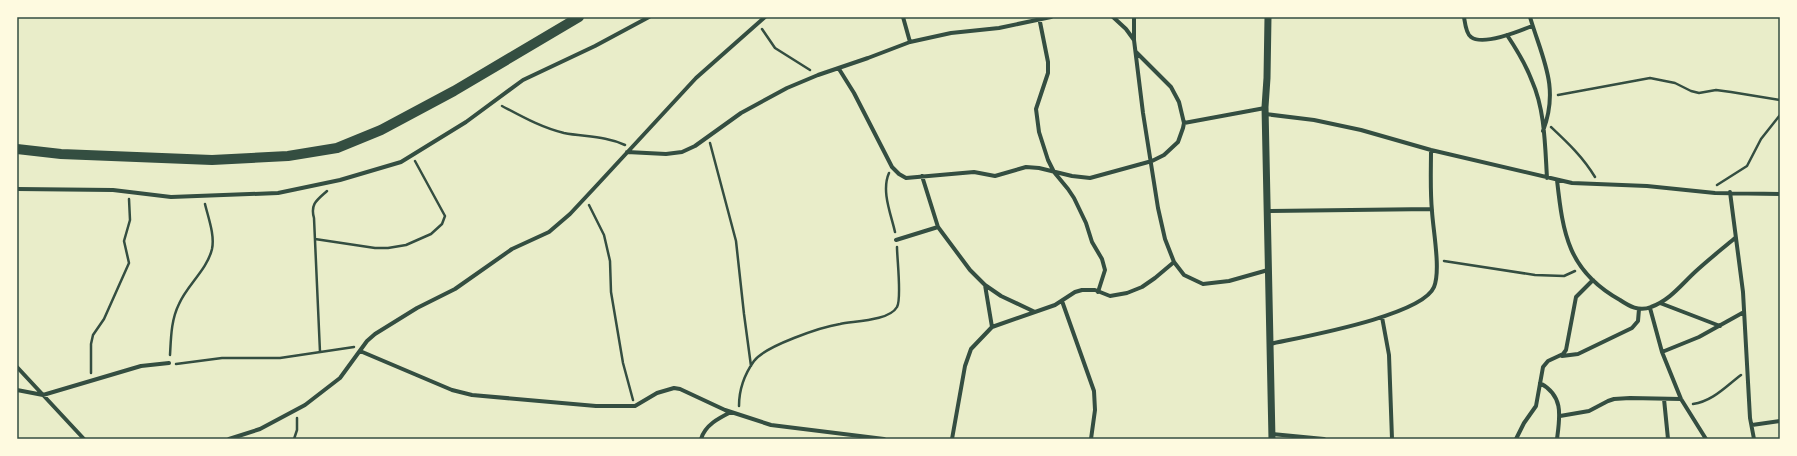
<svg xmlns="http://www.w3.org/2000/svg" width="1797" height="456" viewBox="0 0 1797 456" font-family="'Roboto Serif',serif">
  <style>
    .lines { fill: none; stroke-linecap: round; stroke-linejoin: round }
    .path { stroke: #344e41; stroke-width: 2.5 }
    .minor { stroke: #344e41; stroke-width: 4 }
    .tertiary { stroke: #344e41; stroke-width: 7 }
    .primary { stroke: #344e41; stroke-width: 10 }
    .neatline { fill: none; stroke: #344e41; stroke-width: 1.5 }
  </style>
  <rect width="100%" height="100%" fill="#e9edc9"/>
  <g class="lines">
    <path class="path" d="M 762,29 L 775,48 L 810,70
      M 1558,95 L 1650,78 L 1675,83 L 1691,91 L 1699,93 L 1716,90 L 1731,92 L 1780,100
      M 502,106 C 521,116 542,128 564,133 C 585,137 606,136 625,145
      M 1551,127 C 1568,143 1583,157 1595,177
      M 710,143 L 736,241 L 744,314 L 751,366
      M 889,173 C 881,191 891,214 895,232
      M 1717,185 L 1747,166 L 1761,139 L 1780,115
      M 589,205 L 604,235 L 610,261 L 611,292 L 623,363 L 633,400
      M 315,239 L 375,248 L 388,248 L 406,245 L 431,234 L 442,224 L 445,216 L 415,161
      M 1444,261 L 1535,275 L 1564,276 L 1575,271
      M 320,352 L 314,218 C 310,204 317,200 327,191
      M 170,355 C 171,338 171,320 179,304 C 187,285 207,270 212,249 C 215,235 208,217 205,204
      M 176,364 L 222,358 L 280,358 L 354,347
      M 91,373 L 91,344 L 93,335 L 104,319 L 129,263 L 124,241 L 130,220 L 129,199
      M 1693,404 C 1713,401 1725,387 1741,375
      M 739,406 C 739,389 744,375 754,361 C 765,346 821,327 840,324 C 854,321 889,321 897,307 C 902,299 897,259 897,247
      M 294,439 L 297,430 L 297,418"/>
    <path class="minor" d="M 903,17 L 910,42
      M 1039,17 L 1048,62 L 1048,73 L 1036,109 L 1039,132 L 1048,160 L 1054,172 L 1068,189 L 1074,198 L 1086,223 L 1092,242 L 1102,259 L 1105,270 L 1098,292
      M 1113,17 L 1126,29 L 1134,40
      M 1134,17 L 1134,40 L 1143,113 L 1158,208 L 1165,239 L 1174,262 L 1184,275 L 1203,284 L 1229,281 L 1268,270
      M 1464,17 C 1465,23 1466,34 1471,37 C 1483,46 1520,31 1532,26
      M 1530,17 C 1542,58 1560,87 1543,131
      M 1507,35 C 1517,50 1526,65 1532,81 C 1545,110 1545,146 1547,178
      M 839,69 L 854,93 L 892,167 L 899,174 L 906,178 L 974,172 L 995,176 L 1026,167 L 1039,168 L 1072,176 L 1090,178 L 1152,161 L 1164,155 L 1178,142 L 1183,128 L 1184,123 L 1179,102 L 1171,87 L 1136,52
      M 1265,114 L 1314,120 L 1361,130 L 1431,150 L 1572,183 L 1647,186 L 1715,193 L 1780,194
      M 1184,123 L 1265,108
      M 627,152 L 666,154 L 682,152 L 695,146 L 741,113 L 787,88 L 818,75 L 868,58 L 910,42 L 951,33 L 999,28 L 1051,17
      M 922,176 L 938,227 L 970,270 L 985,285 L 1001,296 L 1035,312
      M 1557,180 C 1563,234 1568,271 1620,300 C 1629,306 1639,312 1651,307 C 1670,300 1681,285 1695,272 C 1708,260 1722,249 1735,238
      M 17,189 L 113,190 L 171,197 L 278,193 L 340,180 L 401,162 L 466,122 L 523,80 L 595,46 L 649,17
      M 1730,192 L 1743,292 L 1750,418 L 1754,439
      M 1267,211 L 1432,209
      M 896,240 L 938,227
      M 985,285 L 992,327
      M 1062,301 L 1094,391 L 1095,410 L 1091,439
      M 1660,303 L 1720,326
      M 1650,308 L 1662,352 L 1681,399 L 1706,439
      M 1382,317 L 1389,355 L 1392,439
      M 1270,344 C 1301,337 1422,316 1434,287 C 1441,270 1433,230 1432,211 C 1430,191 1431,170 1431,150
      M 360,351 L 452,390 L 472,395 L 596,406 L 635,406 L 657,393 L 674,388 L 680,389 L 725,410 L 771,425 L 884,439
      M 1662,352 L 1699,337 L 1744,312
      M 1562,356 L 1578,354 L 1632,328 L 1638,321 L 1639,309
      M 17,367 L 84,439
      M 1540,383 C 1564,396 1560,416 1557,439
      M 17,390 L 43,395 L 141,366 L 169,363
      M 1664,399 L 1668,439
      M 1560,416 L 1589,411 L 1608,401 L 1614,399 L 1630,398 L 1681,399
      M 1752,425 L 1780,421
      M 1272,434 L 1324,439
      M 229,439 L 260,429 L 305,405 L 340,378 L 367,341 L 375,334 L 417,308 L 455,289 L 512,249 L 549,232 L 570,214 L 598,184 L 696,78 L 765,17
      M 701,439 C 705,425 719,418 731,412
      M 952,439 L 965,366 L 971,349 L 992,327 L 1055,305 L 1075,292 L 1082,290 L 1095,290 L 1110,296 L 1127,293 L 1142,287 L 1155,278 L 1174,262
      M 1516,439 L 1524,423 L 1536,406 L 1543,367 L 1548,361 L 1563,354 L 1566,350 L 1576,297 L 1593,280"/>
    <path class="tertiary" d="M 1268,17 L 1267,78 L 1265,107 L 1272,439"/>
    <path class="primary" d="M 17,149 L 61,154 L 212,160 L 288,156 L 337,148 L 381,130 L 454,91 L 579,17"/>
  </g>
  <rect width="1797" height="456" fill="none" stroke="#fefae0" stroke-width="36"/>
  <rect x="18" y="18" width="1761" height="420" class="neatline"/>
</svg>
